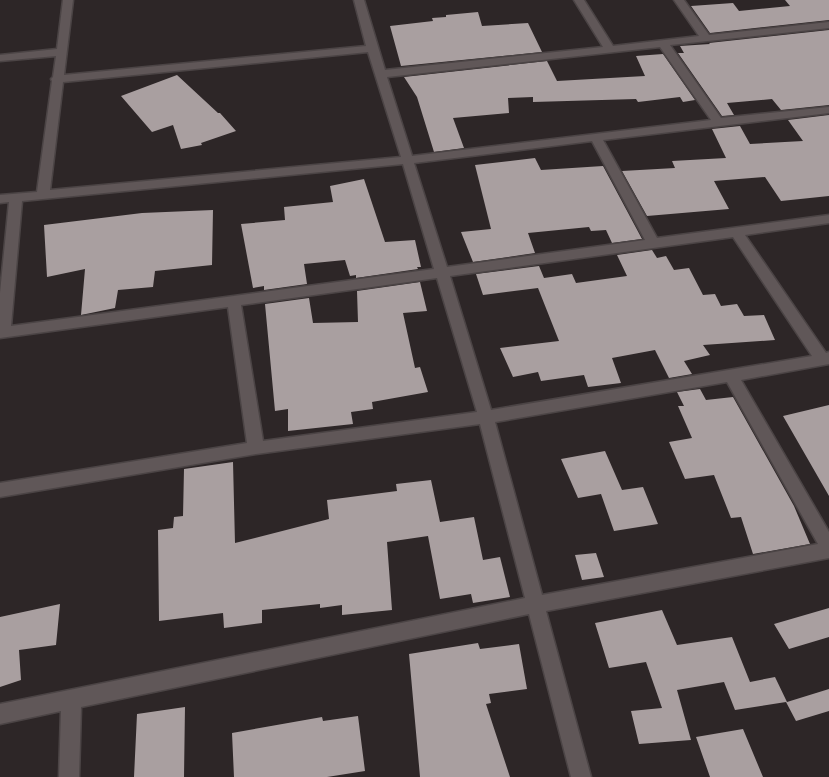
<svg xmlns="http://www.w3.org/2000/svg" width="829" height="777" viewBox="0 0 829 777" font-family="'Public Sans',sans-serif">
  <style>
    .building { fill: #a99fa0 }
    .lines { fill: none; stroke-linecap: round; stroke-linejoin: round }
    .street-casing { stroke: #4b4445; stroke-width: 3 }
    .street { fill: #605758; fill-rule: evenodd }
  </style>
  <rect width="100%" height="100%" fill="#2d2627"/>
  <path class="building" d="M 785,0 L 829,0 L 829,20 L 710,33 L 691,6 L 733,3 L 739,11 L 790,6 Z
    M 478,12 L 482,26 L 528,23 L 542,52 L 401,66 L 390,26 L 433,21 L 432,18 L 446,17 L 446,15 Z
    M 829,30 L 829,105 L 781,110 L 772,99 L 727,103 L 734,115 L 722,116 L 678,53 L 684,53 L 680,46 L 710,44 L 709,43 Z
    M 663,54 L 695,100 L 683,102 L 680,97 L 638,102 L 636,99 L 533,102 L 533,97 L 508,98 L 509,113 L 453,118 L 464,148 L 434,152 L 417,97 L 404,77 L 547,61 L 557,81 L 645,76 L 636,56 Z
    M 177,75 L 218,113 L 220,113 L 236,131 L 201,143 L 202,145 L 181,149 L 173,125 L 152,132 L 121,96 Z
    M 829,115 L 829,196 L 781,201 L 765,177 L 714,181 L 729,209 L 647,216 L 622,171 L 675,168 L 672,161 L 726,158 L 712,129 L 740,126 L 750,144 L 803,141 L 788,120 Z
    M 535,158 L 541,170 L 603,166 L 642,239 L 612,243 L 606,230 L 591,231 L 589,227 L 528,233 L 535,253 L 473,262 L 461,232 L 491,229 L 475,165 Z
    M 364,179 L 385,242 L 415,240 L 421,267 L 417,267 L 418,269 L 356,278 L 356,275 L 350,276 L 345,260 L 304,264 L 307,284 L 264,290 L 264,286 L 253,288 L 241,224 L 285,220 L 284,207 L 333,202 L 330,186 Z
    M 213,210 L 212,265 L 155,271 L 153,287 L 118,290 L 115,308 L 81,315 L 85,269 L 47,277 L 44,225 L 142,213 Z
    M 652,250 L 657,258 L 666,256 L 674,270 L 689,268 L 703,295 L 715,294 L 721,306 L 737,304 L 744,316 L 764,315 L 775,340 L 703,345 L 710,355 L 684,361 L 692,374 L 669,378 L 655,350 L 612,358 L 621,383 L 588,387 L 584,375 L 541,381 L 538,372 L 513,377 L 500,348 L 559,341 L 538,288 L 483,295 L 476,274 L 539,266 L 544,278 L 572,274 L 576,283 L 627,276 L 617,255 Z
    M 420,282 L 427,311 L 403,313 L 415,368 L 420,367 L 428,392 L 372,402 L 373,409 L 351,412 L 353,424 L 288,431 L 288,409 L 275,411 L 265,304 L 309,298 L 313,323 L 358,322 L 357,291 Z
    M 700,389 L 706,400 L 733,397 L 794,506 L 810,544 L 753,554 L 741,517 L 731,518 L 714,475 L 685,479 L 669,442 L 692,438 L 678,406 L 684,406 L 677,392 Z
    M 829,405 L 829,496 L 783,416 Z
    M 605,451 L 622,490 L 643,487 L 658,524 L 614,531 L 601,494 L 578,498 L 561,459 Z
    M 233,462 L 235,543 L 329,519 L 327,500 L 397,491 L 396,484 L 431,480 L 440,522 L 474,517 L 483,560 L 500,557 L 510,597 L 473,603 L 471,594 L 440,599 L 428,536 L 387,542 L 392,610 L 342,615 L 342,605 L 320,608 L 320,604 L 262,610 L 262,623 L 224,628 L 223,613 L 159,621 L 158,530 L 173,528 L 174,517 L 183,516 L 184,469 Z
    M 596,553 L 604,577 L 582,580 L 575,555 Z
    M 60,604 L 56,645 L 19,650 L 21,680 L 0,687 L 0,617 Z
    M 829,608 L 829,637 L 789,649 L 774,624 Z
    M 662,610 L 677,645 L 732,637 L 750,682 L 775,677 L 787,702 L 829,689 L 829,711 L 796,721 L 786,702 L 735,710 L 724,682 L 677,690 L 691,740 L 639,744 L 631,711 L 662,708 L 646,662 L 609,668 L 595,623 Z
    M 478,643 L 480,649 L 519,644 L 527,689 L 489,694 L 491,703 L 486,704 L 510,777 L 420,777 L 409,654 Z
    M 185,707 L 184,777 L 134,777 L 137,714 Z
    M 358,716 L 365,771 L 327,777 L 234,777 L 232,733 L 322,717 L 323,721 Z
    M 743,729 L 763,777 L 710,777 L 696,737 Z"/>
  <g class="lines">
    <g class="street-casing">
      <path id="street" d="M 63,0 L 73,0 L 64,75 L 366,46 L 354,0 L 364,0 L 385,70 L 603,47 L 574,0 L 584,0 L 613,46 L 699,36 L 674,0 L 684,0 L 709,35 L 829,22 L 829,28 L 670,45 L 721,118 L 829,107 L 829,113 L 603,140 L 657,238 L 829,215 L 829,223 L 745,235 L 826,353 L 829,352 L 829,364 L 741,380 L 829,532 L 829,558 L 546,611 L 591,777 L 571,777 L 529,614 L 81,707 L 79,777 L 59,777 L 61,711 L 0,724 L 0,704 L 525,598 L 480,424 L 256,454 L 0,497 L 0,483 L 247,443 L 228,307 L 0,338 L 0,293 L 9,202 L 0,203 L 0,195 L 37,192 L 52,81 L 51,79 L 53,77 L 56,56 L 0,61 L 0,55 L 57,49 ZM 660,47 L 711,120 L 412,156 L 387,77 ZM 368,52 L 401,157 L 50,190 L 63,82 ZM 592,141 L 645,240 L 447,267 L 414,163 ZM 403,164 L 434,269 L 11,326 L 22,201 ZM 733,237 L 812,356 L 491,410 L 450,276 ZM 437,278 L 477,412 L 263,441 L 241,305 ZM 727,382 L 818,544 L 542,595 L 495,422 Z"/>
    </g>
    <use href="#street" class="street"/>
  </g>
</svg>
